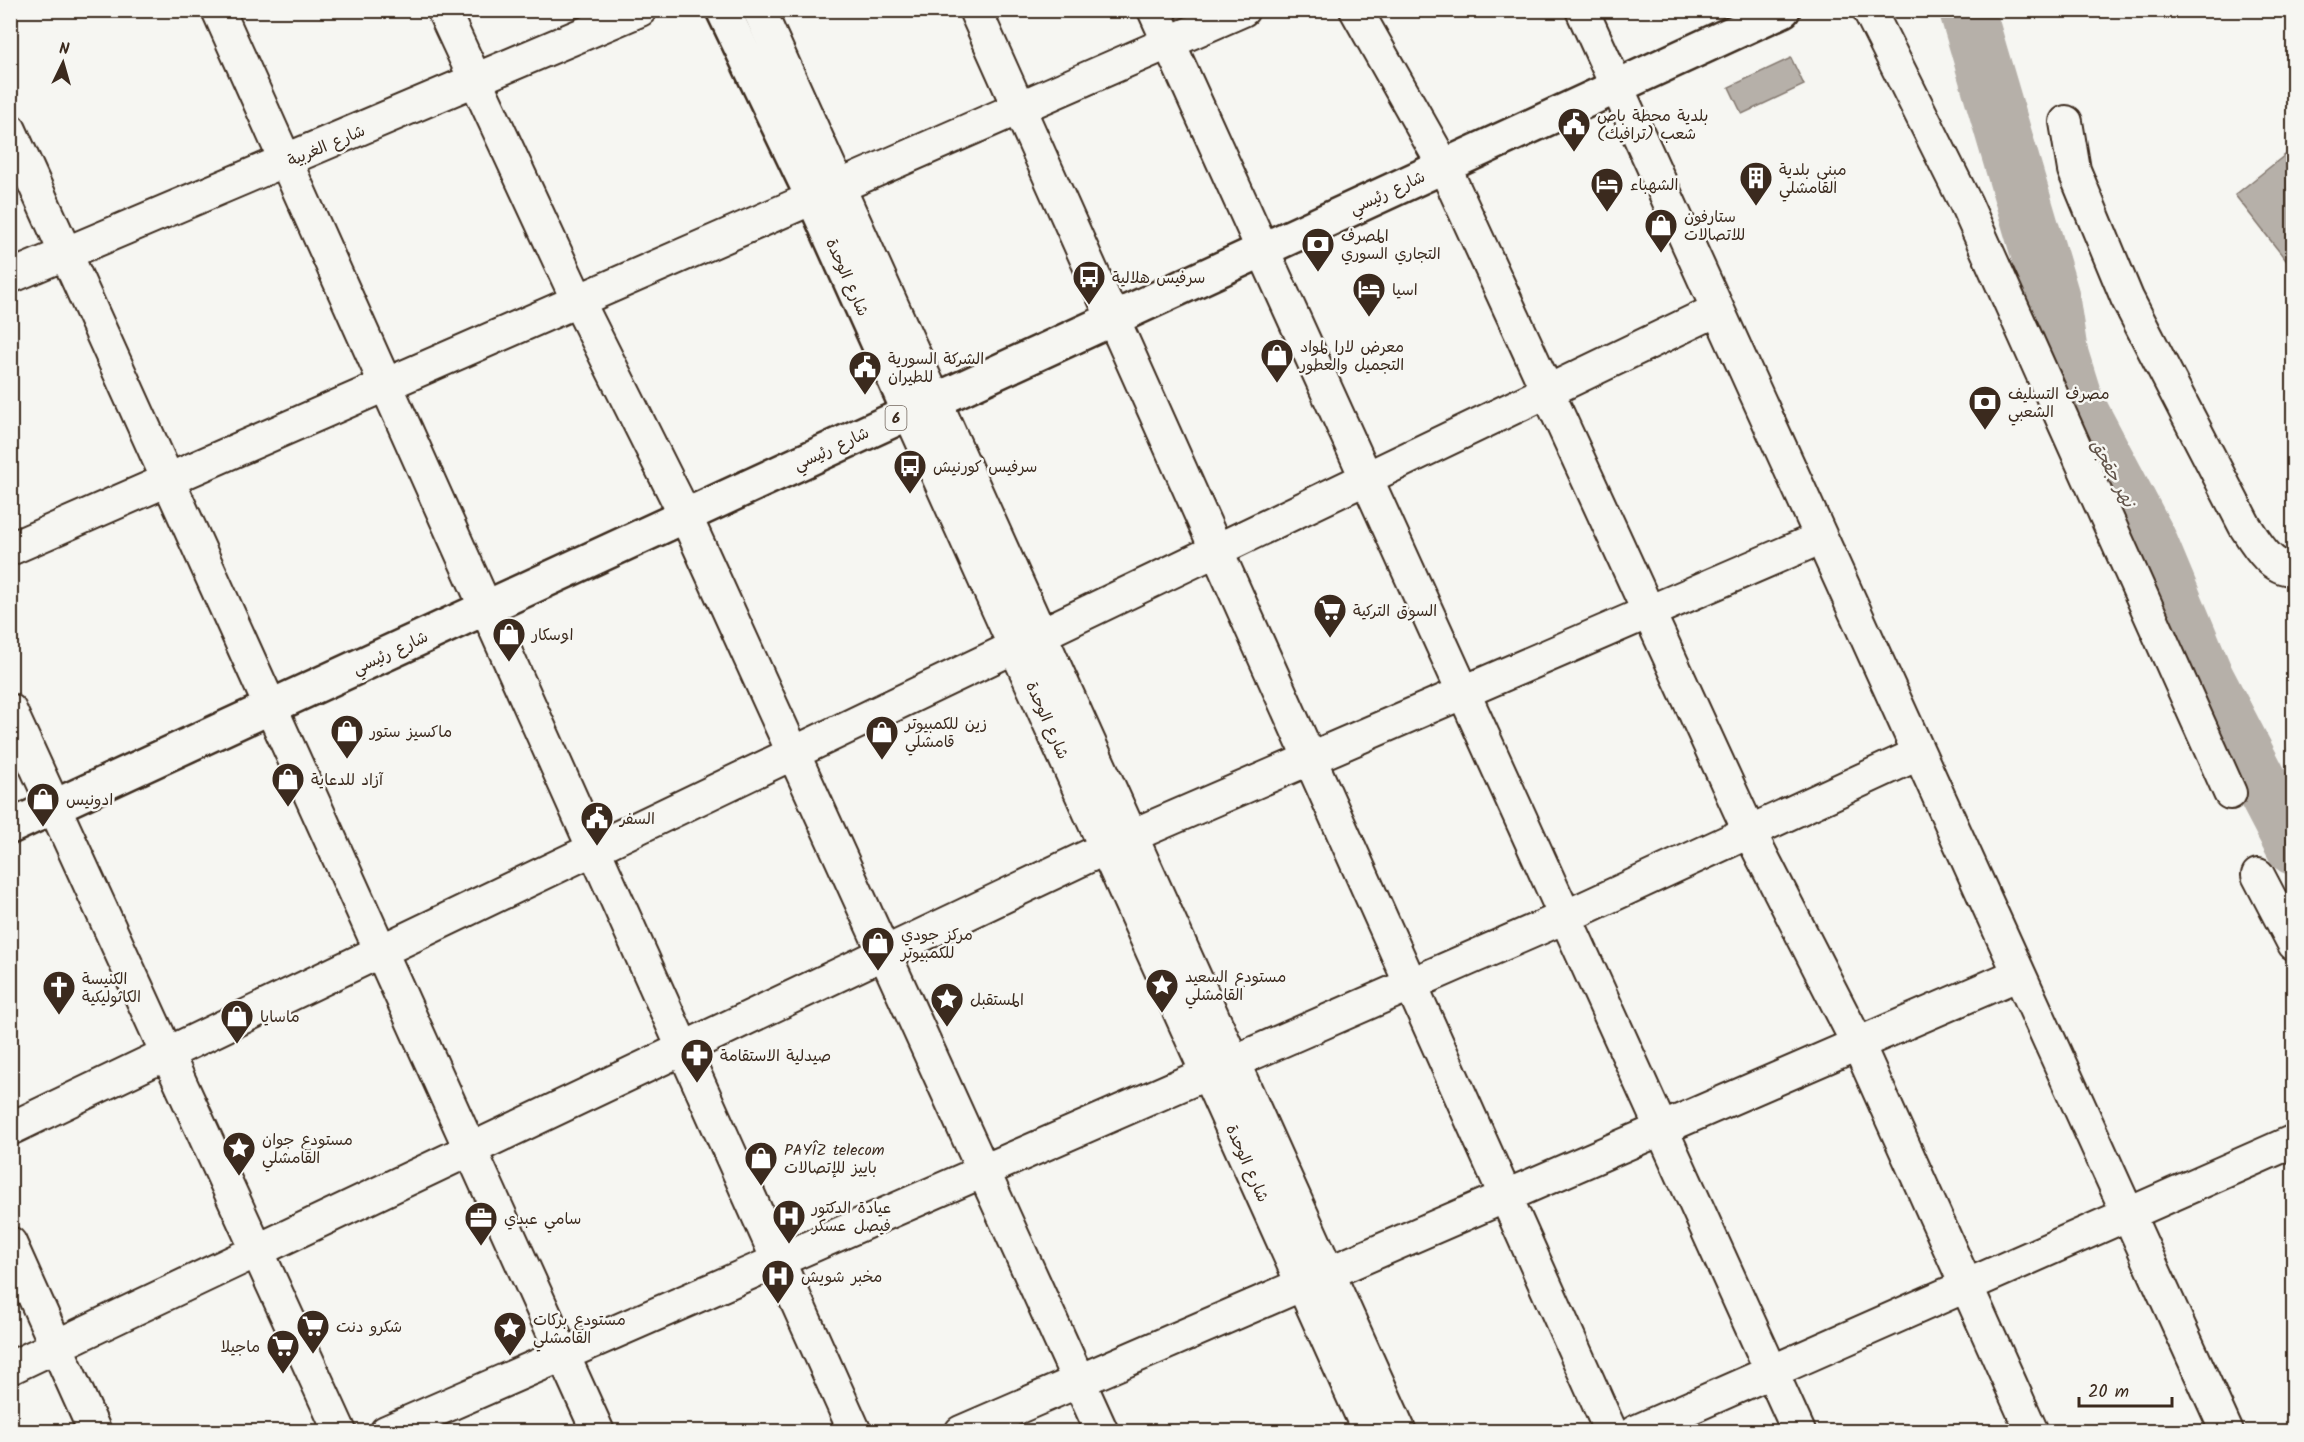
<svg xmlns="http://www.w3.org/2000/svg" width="2304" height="1442" viewBox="0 0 2304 1442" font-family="Kalam,'Playpen Sans Arabic',sans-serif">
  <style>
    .water { fill: #b6b0a9; stroke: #857a71; stroke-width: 1.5 }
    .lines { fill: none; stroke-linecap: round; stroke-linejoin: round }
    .river { stroke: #b6b0a9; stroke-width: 56 }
    .minor-casing { stroke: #3b2a1e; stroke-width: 36 }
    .highway-casing { stroke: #3b2a1e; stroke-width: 38 }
    .minor { stroke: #f6f6f2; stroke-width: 32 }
    .highway { stroke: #f6f6f2; stroke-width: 33 }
    .labels { text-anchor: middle; stroke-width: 5; stroke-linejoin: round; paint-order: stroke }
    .shield { fill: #f6f6f2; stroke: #73675e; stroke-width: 1.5 }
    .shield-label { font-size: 15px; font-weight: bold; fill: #3b2a1e }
    .poi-label { font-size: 16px; fill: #3b2a1e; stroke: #f6f6f2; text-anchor: start }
    .street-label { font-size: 16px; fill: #3b2a1e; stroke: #f6f6f2 }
    .water-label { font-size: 18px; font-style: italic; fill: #605248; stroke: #f6f6f2 }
  </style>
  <rect width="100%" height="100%" fill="#f6f6f2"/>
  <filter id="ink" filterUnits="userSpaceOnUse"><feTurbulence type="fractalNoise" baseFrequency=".0167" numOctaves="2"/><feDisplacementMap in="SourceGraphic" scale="12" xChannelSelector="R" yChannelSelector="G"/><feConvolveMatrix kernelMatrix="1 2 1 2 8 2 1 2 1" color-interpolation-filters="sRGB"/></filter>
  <g filter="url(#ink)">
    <path class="water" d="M 1791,58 L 1804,85 L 1742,114 L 1729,87 Z
      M 2285,155 L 2293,166 L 2293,269 L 2235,195 Z"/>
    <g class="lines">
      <path class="river" d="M 1967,10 L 2051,295 L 2060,353 L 2075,401 L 2149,541 L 2206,678 L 2294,847"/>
      <g class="minor-casing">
        <path id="minor" d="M 218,10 L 855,1432
          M 443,10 L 578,301 L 685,515 L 1102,1432
          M 759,10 L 1400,1432
          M 975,10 L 1611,1432
          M 1154,10 L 1799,1432
          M 1356,10 L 1444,166 L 1750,833 L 1858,1044 L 2032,1432
          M 1582,10 L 2227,1432
          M 1869,10 L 1966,204 L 2230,793
          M 2066,122 L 2074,170 L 2127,298 L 2245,526 C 2256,543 2271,570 2294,569
          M 10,130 L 598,1432
          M 10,277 L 640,10
          M 909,412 L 1369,1432
          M 10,549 L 1243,10
          M 10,710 L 340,1432
          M 2258,875 L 2294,944
          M 10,1129 L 1717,310
          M 10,1243 L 95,1432
          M 10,1368 L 1131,836 L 1820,538
          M 386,1432 L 1565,917 L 1918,754
          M 961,1432 L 2019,974
          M 1635,1432 L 2294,1141"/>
      </g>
      <g class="highway-casing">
        <path id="highway" d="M 723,10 L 813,198 L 909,412
          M 10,827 L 1783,10"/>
      </g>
      <use href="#minor" class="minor"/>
      <use href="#highway" class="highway"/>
    </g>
  </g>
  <defs>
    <g id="civic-pin" transform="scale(1.725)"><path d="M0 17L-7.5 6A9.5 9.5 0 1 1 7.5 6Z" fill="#3b2a1e" stroke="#f6f6f2"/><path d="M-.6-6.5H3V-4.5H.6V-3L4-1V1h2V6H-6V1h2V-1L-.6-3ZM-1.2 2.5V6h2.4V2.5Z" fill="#fff"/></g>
    <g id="building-pin" transform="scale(1.725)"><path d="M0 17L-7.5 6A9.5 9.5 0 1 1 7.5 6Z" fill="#3b2a1e" stroke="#f6f6f2"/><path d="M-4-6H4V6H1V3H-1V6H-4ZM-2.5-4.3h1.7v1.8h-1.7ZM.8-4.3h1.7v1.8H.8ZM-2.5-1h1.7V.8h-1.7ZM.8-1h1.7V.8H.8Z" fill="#fff"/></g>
    <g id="hotel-pin" transform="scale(1.725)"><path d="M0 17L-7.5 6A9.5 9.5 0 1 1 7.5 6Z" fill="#3b2a1e" stroke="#f6f6f2"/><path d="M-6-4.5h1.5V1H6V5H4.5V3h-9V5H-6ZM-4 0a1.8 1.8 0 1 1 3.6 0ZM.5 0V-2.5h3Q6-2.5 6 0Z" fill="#fff"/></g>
    <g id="shop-pin" transform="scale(1.725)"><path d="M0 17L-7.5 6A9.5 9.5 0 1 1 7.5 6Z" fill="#3b2a1e" stroke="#f6f6f2"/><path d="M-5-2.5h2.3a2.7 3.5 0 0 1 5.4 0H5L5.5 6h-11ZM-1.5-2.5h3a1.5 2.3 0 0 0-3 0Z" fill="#fff"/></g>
    <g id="bank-pin" transform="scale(1.725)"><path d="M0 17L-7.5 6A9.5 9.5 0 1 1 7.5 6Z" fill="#3b2a1e" stroke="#f6f6f2"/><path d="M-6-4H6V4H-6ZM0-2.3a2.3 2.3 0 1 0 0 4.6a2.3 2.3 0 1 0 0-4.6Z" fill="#fff"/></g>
    <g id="bus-pin" transform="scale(1.725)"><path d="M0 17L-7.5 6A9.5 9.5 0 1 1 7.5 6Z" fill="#3b2a1e" stroke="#f6f6f2"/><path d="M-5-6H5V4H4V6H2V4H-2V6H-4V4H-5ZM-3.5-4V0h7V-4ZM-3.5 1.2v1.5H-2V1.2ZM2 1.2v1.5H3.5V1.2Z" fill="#fff"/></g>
    <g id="supermarket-pin" transform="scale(1.725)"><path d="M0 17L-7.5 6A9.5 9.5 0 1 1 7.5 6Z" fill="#3b2a1e" stroke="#f6f6f2"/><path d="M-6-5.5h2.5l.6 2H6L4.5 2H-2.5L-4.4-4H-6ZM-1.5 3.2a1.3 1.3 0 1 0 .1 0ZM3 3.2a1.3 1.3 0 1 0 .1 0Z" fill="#fff"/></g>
    <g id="sight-pin" transform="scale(1.725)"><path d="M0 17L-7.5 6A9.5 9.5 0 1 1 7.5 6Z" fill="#3b2a1e" stroke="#f6f6f2"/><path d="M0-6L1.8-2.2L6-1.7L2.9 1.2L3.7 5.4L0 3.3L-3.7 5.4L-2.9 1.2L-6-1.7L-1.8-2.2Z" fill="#fff"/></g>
    <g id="church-pin" transform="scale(1.725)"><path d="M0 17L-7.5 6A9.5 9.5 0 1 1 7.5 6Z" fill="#3b2a1e" stroke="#f6f6f2"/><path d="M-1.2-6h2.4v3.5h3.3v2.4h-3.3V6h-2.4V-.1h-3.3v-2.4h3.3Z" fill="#fff"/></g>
    <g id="pharmacy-pin" transform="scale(1.725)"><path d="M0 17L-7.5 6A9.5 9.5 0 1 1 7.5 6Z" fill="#3b2a1e" stroke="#f6f6f2"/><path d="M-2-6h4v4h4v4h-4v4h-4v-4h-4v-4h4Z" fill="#fff"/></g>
    <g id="hospital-pin" transform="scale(1.725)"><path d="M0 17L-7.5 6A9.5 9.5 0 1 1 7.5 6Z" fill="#3b2a1e" stroke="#f6f6f2"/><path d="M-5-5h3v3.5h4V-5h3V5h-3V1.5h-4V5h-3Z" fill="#fff"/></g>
    <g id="office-pin" transform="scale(1.725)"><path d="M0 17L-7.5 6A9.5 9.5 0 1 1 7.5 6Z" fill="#3b2a1e" stroke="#f6f6f2"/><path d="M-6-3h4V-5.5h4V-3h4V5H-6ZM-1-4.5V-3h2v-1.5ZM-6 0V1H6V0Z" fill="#fff"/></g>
  </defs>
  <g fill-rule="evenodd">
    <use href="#civic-pin" x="1574" y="124"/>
    <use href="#building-pin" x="1756" y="178"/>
    <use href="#hotel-pin" x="1607" y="184"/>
    <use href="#shop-pin" x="1661" y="225"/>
    <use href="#bank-pin" x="1318" y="244"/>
    <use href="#bus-pin" x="1089" y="277"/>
    <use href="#hotel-pin" x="1369" y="289"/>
    <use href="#shop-pin" x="1277" y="355"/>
    <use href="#civic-pin" x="865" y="367"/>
    <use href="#bank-pin" x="1985" y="402"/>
    <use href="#bus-pin" x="910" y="466"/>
    <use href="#supermarket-pin" x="1330" y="610"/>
    <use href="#shop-pin" x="509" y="634"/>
    <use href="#shop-pin" x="347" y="731"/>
    <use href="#shop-pin" x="882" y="732"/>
    <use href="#shop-pin" x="288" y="779"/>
    <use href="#shop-pin" x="43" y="799"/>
    <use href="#civic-pin" x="597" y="818"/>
    <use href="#shop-pin" x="878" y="943"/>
    <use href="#sight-pin" x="1162" y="985"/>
    <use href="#church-pin" x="59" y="987"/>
    <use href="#sight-pin" x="947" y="999"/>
    <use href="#shop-pin" x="237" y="1016"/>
    <use href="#pharmacy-pin" x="697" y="1055"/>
    <use href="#sight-pin" x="239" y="1148"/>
    <use href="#shop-pin" x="761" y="1158"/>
    <use href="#hospital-pin" x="789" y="1216"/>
    <use href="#office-pin" x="481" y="1218"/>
    <use href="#hospital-pin" x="778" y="1276"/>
    <use href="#supermarket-pin" x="313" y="1326"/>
    <use href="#sight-pin" x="510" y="1328"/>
    <use href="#supermarket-pin" x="283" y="1346"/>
  </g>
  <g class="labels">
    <rect class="shield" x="885.5" y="406" width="21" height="24" rx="4.5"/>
    <g class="shield-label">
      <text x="896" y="423">6</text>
    </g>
    <g class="poi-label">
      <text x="1597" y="121">بلدية محطة باص<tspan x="1597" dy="18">شعب (ترافيك)</tspan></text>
      <text x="1779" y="175">مبنى بلدية<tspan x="1779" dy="18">القامشلي</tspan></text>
      <text x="1630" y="190">الشهباء</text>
      <text x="1684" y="222">ستارفون<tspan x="1684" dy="18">للاتصالات</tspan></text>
      <text x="1341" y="241">المصرف<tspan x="1341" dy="18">التجاري السوري</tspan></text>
      <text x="1112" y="283">سرفيس هلالية</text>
      <text x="1392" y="295">اسيا</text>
      <text x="1300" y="352">معرض لارا لمواد<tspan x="1300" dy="18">التجميل والعطور</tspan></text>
      <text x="888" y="364">الشركة السورية<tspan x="888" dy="18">للطيران</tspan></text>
      <text x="2008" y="399">مصرف التسليف<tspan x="2008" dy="18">الشعبي</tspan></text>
      <text x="933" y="472">سرفيس كورنيش</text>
      <text x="1353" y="616">السوق التركية</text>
      <text x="532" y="640">اوسكار</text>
      <text x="905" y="729">زين للكمبيوتر<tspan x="905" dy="18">قامشلي</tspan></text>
      <text x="370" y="737">ماكسيز ستور</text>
      <text x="311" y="785">آزاد للدعاية</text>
      <text x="66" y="805">ادونيس</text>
      <text x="620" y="824">السفر</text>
      <text x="901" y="940">مركز جودي<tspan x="901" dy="18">للكمبيوتر</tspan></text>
      <text x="1185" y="982">مستودع السعيد<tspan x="1185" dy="18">القامشلي</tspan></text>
      <text x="82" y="984">الكنيسة<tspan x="82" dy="18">الكاثوليكية</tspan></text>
      <text x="970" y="1005">المستقبل</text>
      <text x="260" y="1022">ماسايا</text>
      <text x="720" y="1061">صيدلية الاستقامة</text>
      <text x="262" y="1145">مستودع جوان<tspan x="262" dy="18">القامشلي</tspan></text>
      <text x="784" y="1155">PAYÎZ telecom<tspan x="784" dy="18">باييز للإتصالات</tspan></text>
      <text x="812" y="1213">عيادة الدكتور<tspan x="812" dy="18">فيصل عسكر</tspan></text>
      <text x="504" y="1224">سامي عبدي</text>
      <text x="801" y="1282">مخبر شويش</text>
      <text x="533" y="1325">مستودع بركات<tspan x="533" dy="18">القامشلي</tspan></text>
      <text x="336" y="1332">شكرو دنت</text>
      <text x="260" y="1352" text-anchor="end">ماجيلا</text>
    </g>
    <g class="street-label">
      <text transform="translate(326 145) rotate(-23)" y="6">شارع الغربية</text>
      <text transform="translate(1387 192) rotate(-25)" y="6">شارع رئيسي</text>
      <text transform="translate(848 277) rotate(66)" y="6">شارع الوحدة</text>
      <text transform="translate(831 448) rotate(-25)" y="6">شارع رئيسي</text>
      <text transform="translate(390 652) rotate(-25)" y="6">شارع رئيسي</text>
      <text transform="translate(1048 720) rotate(66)" y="6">شارع الوحدة</text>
      <text transform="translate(1248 1163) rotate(66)" y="6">شارع الوحدة</text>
    </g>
    <g class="water-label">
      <text transform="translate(2113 473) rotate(62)" y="6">نهر جقجق</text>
    </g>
  </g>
  <rect width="2304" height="1442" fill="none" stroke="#f6f6f2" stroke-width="36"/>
  <rect x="18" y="18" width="2268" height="1406" fill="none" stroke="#3b2a1e" stroke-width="2" filter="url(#ink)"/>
  <g transform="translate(63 63) rotate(5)" stroke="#f6f6f2" stroke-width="4.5" paint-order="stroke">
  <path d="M0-4.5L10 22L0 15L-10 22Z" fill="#3b2a1e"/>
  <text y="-9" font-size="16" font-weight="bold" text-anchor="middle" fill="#3b2a1e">N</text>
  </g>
  <path d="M2079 1397v9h93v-9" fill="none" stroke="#3b2a1e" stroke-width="3"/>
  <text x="2088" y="1397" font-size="18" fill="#3b2a1e" stroke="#f6f6f2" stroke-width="4.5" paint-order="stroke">20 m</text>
</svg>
